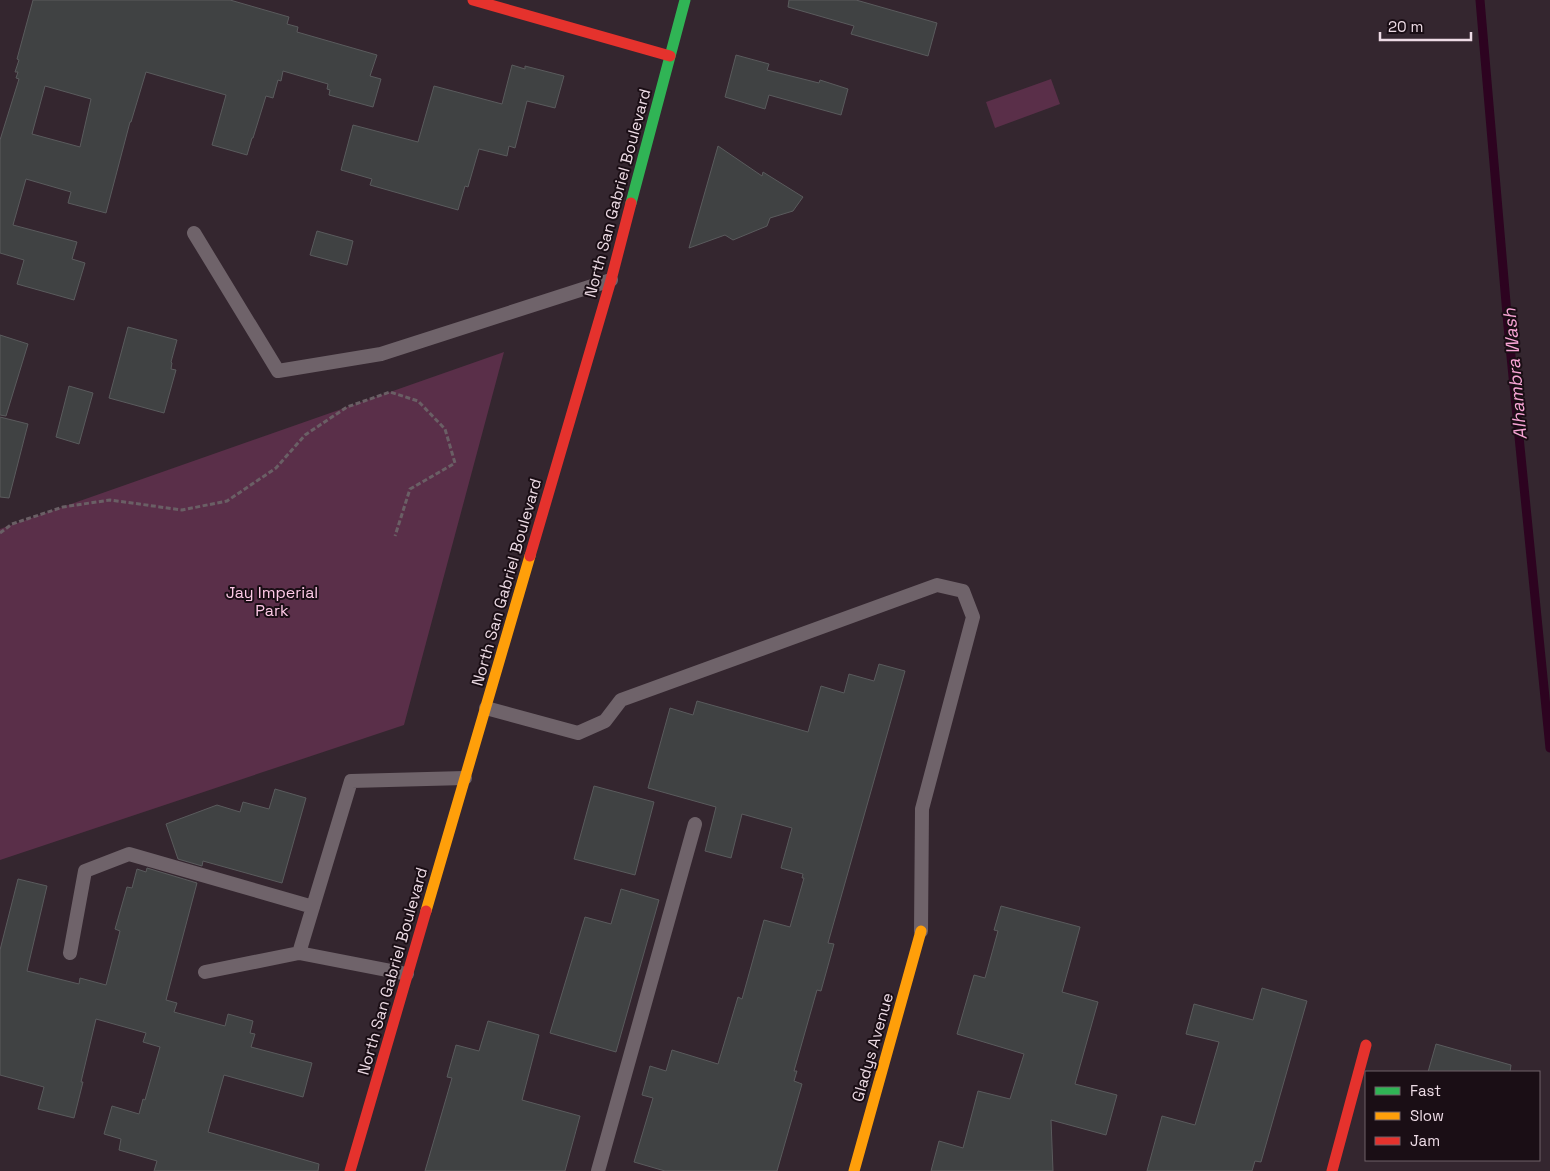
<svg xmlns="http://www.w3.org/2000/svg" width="1550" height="1171" viewBox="0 0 1550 1171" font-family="'Space Grotesk',sans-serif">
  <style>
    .green { fill: #5a2f49 }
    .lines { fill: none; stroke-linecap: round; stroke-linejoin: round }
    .stream { stroke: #2d0320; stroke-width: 9 }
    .building { fill: #404243; stroke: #5a5b5d; fill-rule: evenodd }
    .path { stroke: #6a5f65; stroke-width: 3; stroke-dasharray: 5 2.5; stroke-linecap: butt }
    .lane { stroke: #6f636a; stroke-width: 14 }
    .fast { stroke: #30b455; stroke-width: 11 }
    .slow { stroke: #ff9f0a; stroke-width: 11 }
    .jam { stroke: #e5322d; stroke-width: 11 }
    .labels { text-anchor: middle; stroke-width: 4; stroke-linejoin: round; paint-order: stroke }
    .street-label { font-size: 16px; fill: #eddbe5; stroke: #1a0e15 }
    .park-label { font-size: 16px; fill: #fdc9e6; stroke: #1a0e15 }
    .water-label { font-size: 18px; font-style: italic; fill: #faa6d7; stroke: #1a0e15 }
  </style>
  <rect width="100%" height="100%" fill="#34262f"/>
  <path class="green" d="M 1051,79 L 1060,104 L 995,128 L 986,102 Z
    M 504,352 L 404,725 L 0,860 L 0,529 Z"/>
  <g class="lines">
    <path class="stream" d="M 1480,0 L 1508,326 L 1550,748"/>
  </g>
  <path class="building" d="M 33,0 L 230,0 L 289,17 L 287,24 L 298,27 L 297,32 L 377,55 L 370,76 L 381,79 L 373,107 L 329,95 L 330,90 L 327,89 L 328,84 L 283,71 L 281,81 L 278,80 L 273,98 L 266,96 L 253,138 L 252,138 L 247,155 L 212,145 L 226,95 L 146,72 L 131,122 L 130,122 L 106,213 L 68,203 L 71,192 L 26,179 L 13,225 L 77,242 L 72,259 L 85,263 L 74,300 L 17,284 L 24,260 L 0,253 L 0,140 L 19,79 L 16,78 L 18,72 L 15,72 L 19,60 L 17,59 ZM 45,86 L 91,99 L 80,147 L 32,134 Z
    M 789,0 L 856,0 L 937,23 L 928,56 L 851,34 L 854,26 L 788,7 Z
    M 736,55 L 769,64 L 767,70 L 819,83 L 820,80 L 848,89 L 841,115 L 769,95 L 765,109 L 725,97 Z
    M 512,65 L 525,69 L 525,66 L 564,76 L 555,108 L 527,101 L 515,148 L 509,146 L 507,156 L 479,149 L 468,187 L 465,186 L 458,210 L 370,185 L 372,179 L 341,170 L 353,125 L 418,142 L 434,86 L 502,104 Z
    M 718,146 L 762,176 L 763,172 L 803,197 L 793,211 L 770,218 L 767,226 L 733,240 L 725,235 L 689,248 Z
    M 317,231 L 353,241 L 347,265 L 310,255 Z
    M 128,327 L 177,340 L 171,362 L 172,363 L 171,369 L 176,370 L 164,413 L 109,398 Z
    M 0,335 L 28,344 L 6,416 L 0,415 Z
    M 69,386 L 93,393 L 79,444 L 56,437 Z
    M 0,417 L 28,424 L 9,498 L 0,497 Z
    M 879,664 L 905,671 L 828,943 L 834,944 L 821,991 L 817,990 L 794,1071 L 797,1071 L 794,1081 L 802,1084 L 777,1171 L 665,1171 L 634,1162 L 653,1098 L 642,1095 L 650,1066 L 666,1071 L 672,1050 L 718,1064 L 738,997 L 742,999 L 764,920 L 790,927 L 804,878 L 802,878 L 803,874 L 781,868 L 792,828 L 742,814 L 731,858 L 705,851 L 716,807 L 648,788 L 670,708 L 693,715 L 697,701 L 808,732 L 821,686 L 844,693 L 849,674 L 874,681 Z
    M 594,786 L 654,802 L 635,875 L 574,859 Z
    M 275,789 L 306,798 L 282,883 L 203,861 L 202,866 L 178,859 L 166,824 L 217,805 L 240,812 L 243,802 L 269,809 Z
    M 147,868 L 197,883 L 166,1000 L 177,1003 L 174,1012 L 225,1026 L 228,1014 L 253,1021 L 250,1033 L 255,1034 L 251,1047 L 312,1063 L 303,1097 L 224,1075 L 208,1132 L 319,1164 L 318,1171 L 154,1171 L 157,1161 L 119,1150 L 121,1139 L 104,1134 L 112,1106 L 139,1114 L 143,1099 L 145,1100 L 160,1047 L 143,1042 L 146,1033 L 96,1019 L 81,1082 L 83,1082 L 74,1118 L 38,1109 L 44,1087 L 0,1075 L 0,950 L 18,879 L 47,886 L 27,971 L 79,984 L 80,978 L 106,985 L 120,931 L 115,929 L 127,887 L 132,888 L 137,869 L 146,872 Z
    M 621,889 L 659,900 L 616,1052 L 550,1033 L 585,917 L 611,924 Z
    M 1001,906 L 1080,927 L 1062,992 L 1098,1002 L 1075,1084 L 1117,1095 L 1106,1135 L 1051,1120 L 1053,1171 L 931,1171 L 939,1141 L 963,1148 L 978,1091 L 1010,1099 L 1024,1054 L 957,1034 L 974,975 L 985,978 L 998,931 L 994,930 Z
    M 1262,988 L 1307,1001 L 1261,1162 L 1255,1161 L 1252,1171 L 1147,1171 L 1162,1116 L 1195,1125 L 1219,1042 L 1186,1034 L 1194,1004 L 1253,1020 Z
    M 488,1021 L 539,1035 L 522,1100 L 580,1116 L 565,1171 L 425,1171 L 452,1078 L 447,1077 L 456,1045 L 479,1051 Z
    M 1436,1044 L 1511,1065 L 1510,1072 L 1428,1072 Z"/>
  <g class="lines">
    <path class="path" d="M 0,533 L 12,524 L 63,507 L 110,500 L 182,510 L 227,501 L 276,468 L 305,435 L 347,407 L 390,392 L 418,401 L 445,429 L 455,463 L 410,489 L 395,536"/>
    <path class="lane" d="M 194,233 L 278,371 L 381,354 L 611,280
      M 486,708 L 578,733 L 605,721 L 621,700 L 937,585 L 963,591 L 973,617 L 922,809 L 921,931
      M 70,953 L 85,871 L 129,854 L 313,907
      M 205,972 L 299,953
      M 407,974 L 299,953 L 351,781 L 465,778
      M 598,1171 L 695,824"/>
    <path class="fast" d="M 631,203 L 685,0"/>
    <path class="slow" d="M 426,911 L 530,556
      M 854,1171 L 921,931"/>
    <path class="jam" d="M 473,0 L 670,56
      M 530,556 L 611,280 L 631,203
      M 350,1171 L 426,911
      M 1332,1171 L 1366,1045"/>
  </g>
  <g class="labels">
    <g class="street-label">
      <text transform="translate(617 193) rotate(-75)" y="6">North San Gabriel Boulevard</text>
      <text transform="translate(506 582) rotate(-74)" y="6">North San Gabriel Boulevard</text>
      <text transform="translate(392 971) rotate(-74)" y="6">North San Gabriel Boulevard</text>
      <text transform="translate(872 1047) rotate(-74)" y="6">Gladys Avenue</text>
    </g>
    <g class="park-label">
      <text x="272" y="598">Jay Imperial<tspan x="272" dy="18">Park</tspan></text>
    </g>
    <g class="water-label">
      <text transform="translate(1515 374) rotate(-95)" y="6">Alhambra Wash</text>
    </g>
  </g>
  <rect x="1365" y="1071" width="175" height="90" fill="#1a0e15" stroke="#6e6068"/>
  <rect x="1375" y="1087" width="25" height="8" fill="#30b455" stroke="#6e6068"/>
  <text x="1410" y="1096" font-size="15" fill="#eddbe5">Fast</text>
  <rect x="1375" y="1112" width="25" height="8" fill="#ff9f0a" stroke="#6e6068"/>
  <text x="1410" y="1121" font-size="15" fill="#eddbe5">Slow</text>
  <rect x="1375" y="1137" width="25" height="8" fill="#e5322d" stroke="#6e6068"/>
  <text x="1410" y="1146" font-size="15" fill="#eddbe5">Jam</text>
  <path d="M1380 32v8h91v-8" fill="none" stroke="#eddbe5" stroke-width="2.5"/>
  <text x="1388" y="32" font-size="15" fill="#eddbe5" stroke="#1a0e15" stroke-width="4" paint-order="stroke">20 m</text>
</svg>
